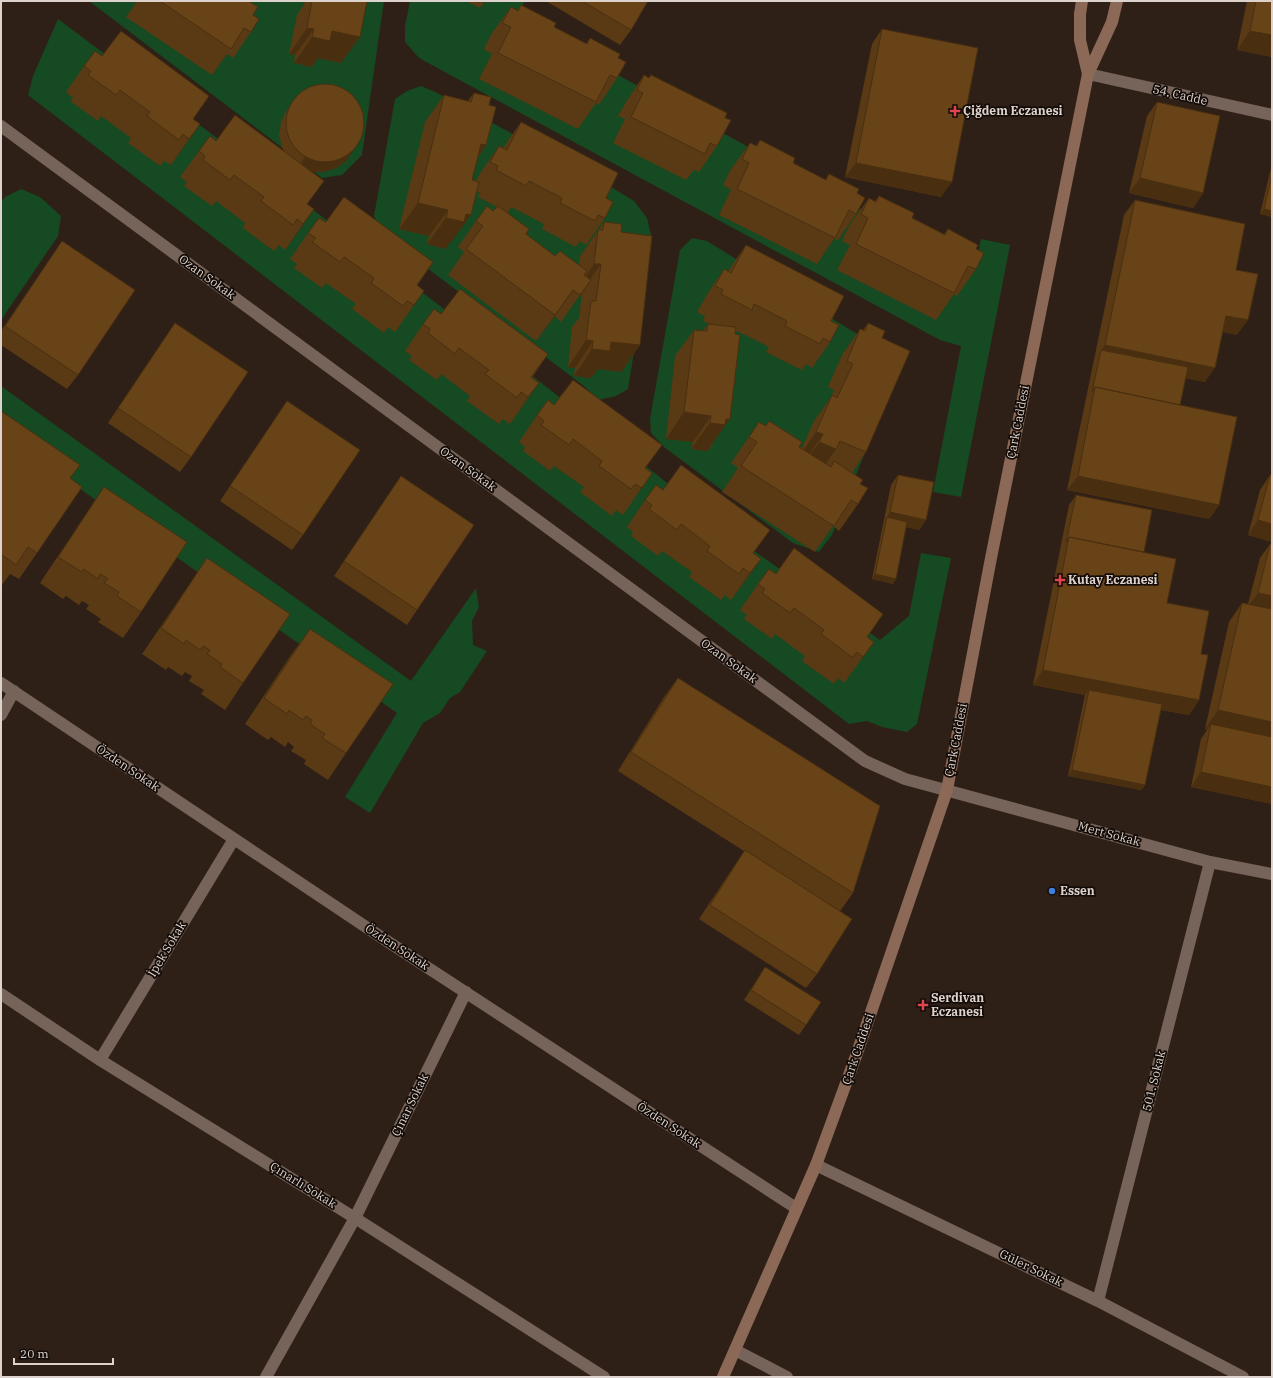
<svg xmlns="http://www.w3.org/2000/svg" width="1273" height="1378" viewBox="0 0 1273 1378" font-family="'IBM Plex Serif',serif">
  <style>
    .green { fill: #154a22 }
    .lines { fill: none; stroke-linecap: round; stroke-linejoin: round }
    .minor { stroke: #766359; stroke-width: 12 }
    .secondary { stroke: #8c6856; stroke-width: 12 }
    .wall { fill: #593a14 }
    .shaded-wall { fill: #492f10 }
    .building { fill: #684317; stroke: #492f10 }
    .health-dot { fill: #e0444e; stroke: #120b07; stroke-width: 1.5 }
    .shop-dot { fill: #3f7fe0; stroke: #120b07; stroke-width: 1.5 }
    .labels { text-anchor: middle; stroke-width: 3.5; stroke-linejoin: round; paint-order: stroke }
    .street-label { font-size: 12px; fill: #ded3cc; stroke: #120b07 }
    .poi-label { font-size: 12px; font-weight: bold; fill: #ded3cc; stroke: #120b07; text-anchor: start }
  </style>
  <rect width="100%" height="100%" fill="#2f2017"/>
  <path class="green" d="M 89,1 L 384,1 L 362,155 L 342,175 L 322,178 Z
    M 410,1 L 525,1 L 515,18 L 974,272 L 981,239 L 1010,245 L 961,497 L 933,492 L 961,346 L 940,340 L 419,58 L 405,42 L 405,26 Z
    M 58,19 L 344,233 L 539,381 L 740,541 L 880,640 L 909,616 L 921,553 L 951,558 L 917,724 L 907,732 L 882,727 L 867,721 L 849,724 L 28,95 L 33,76 Z
    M 421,86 L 435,92 L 611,187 L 634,201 L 647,218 L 652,239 L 628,389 L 616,396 L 598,400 L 584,386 L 391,241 L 381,232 L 374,216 L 395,99 L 407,91 Z
    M 21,189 L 40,197 L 61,216 L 58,236 L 1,320 L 1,202 L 5,197 Z
    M 692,238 L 707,241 L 883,350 L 899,368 L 832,535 L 819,552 L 793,543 L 664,447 L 651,433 L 650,419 L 680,250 Z
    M 1,386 L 411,681 L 476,588 L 479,607 L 472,621 L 473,645 L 487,651 L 460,692 L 450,698 L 440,713 L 423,723 L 370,813 L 345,797 L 397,713 L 1,433 Z"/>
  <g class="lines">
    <path class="minor" d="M 1088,74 L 1272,115
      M 1,126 L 865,761 L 905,779 L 1210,862 L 1272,874
      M 1,683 L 390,943 L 796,1208
      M 1,715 L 14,691
      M 1,994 L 100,1060 L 355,1218 L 604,1377
      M 100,1060 L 234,839
      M 816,1165 L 1098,1301 L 1243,1377
      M 1098,1301 L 1210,862
      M 735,1350 L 787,1377
      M 266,1377 L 355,1218 L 466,992"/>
    <path class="secondary" d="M 1082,1 L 1080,14 L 1080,40 L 1088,74
      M 723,1377 L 816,1165 L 856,1056 L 947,790 L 991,558 L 1088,74 L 1112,22 L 1117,1"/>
  </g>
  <path class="wall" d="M 137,1 L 249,1 L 253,15 L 251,32 L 233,58 L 227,54 L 212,75 L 126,17 Z
    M 305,1 L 367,1 L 341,63 L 318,58 L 312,67 L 294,63 L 295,55 L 289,54 L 297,15 L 304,4 Z
    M 466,1 L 490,1 L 488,3 L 485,1 L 480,8 Z
    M 546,1 L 648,1 L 631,30 L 620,45 Z
    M 1247,1 L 1272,1 L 1272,57 L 1237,50 Z
    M 521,5 L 554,27 L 586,44 L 590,38 L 618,58 L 617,78 L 599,105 L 596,103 L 578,129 L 479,79 L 492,54 L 484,49 L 492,33 L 511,7 L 517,10 Z
    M 882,29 L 941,197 L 845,177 L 872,44 Z
    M 102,56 L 209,96 L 193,119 L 200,124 L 171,165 L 164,161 L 160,166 L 128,143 L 131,138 L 101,116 L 98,121 L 70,101 L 73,98 L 66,92 L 84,66 Z
    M 644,75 L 649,78 L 651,75 L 725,118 L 717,146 L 699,172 L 694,170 L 686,180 L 613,143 L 625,119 L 618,116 L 626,102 Z
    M 474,93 L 489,105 L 486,145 L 478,157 L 472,180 L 476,181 L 481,172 L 499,146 L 503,148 L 521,122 L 606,198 L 605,218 L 586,245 L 580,241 L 576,247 L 542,229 L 544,224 L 511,207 L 508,213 L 504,210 L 526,234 L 555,256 L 579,265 L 580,256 L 604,222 L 621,232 L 640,345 L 621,372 L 598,369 L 591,378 L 574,376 L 575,368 L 568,367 L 572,327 L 579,318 L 582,292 L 561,322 L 555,316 L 536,341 L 448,275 L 464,252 L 458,247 L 476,221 L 493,211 L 497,207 L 478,197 L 480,193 L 477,191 L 452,241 L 451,241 L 445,249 L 427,244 L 429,236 L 399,229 L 425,122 L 444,95 L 468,101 Z
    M 294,100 L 346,161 L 336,168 L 323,172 L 312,172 L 324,181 L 307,204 L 314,209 L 285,250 L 279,245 L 274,251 L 243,228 L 245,223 L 216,201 L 212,206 L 184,186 L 187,182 L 180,177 L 199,151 L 284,151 L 282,147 L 279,135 L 281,122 L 287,110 Z
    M 1157,102 L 1203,193 L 1193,208 L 1129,193 L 1147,116 Z
    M 760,140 L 793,163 L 825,180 L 829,174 L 857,193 L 856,214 L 838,240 L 834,239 L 817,264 L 719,215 L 731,190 L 723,185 L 731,169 L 750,143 L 756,146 Z
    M 1272,164 L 1272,217 L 1260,214 Z
    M 879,196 L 912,218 L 944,234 L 948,229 L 976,249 L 976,269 L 957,296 L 954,294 L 936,320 L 837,270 L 850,245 L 842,241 L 850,224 L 869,198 L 875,201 Z
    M 1135,200 L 1236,270 L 1237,335 L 1223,332 L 1205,382 L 1185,378 L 1180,405 L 1219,505 L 1209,519 L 1067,490 L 1124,215 Z
    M 326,222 L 433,262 L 417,286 L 424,291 L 395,332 L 388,327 L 384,333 L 352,309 L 356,304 L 326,283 L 322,288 L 294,268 L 297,264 L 290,259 L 308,233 Z
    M 62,241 L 78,375 L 67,389 L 1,345 L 1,331 Z
    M 746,245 L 831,321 L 830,342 L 812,368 L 806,364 L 802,370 L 766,352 L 769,347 L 737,331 L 736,332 L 712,446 L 707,451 L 691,449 L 693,442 L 666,439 L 675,356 L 694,330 L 703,331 L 708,324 L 710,324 L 703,321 L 705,316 L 697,312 L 706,296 L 724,269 L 728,271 Z
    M 441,314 L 548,354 L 532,378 L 539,383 L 510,424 L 503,419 L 499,424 L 467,401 L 470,396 L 441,374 L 437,380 L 409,360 L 412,356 L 405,351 L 423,324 Z
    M 175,323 L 191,457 L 180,472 L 108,423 Z
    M 868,323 L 882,338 L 866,452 L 852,473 L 860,484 L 858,504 L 839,531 L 833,526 L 815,552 L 722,492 L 738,468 L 731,463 L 759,422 L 765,426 L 769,421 L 802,448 L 814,421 L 831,397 L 834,390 L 828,387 L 842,355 L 860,329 L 863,330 Z
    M 287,401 L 303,535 L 292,550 L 220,501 Z
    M 554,405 L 662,445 L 645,468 L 652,473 L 623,515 L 616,510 L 612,516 L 580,492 L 584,487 L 554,466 L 550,471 L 523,451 L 525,447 L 519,442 L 537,415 Z
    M 1,411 L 70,478 L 37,553 L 19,579 L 10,574 L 1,586 Z
    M 898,475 L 926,520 L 919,530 L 906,527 L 893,584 L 872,579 L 891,485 Z
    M 1270,475 L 1272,475 L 1272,542 L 1248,535 L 1260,490 Z
    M 401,476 L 417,610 L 407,625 L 334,576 Z
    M 104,487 L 141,612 L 123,638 L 98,622 L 101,619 L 86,609 L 89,605 L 82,601 L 79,605 L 66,596 L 63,599 L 40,583 Z
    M 1076,495 L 1144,552 L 1167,603 L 1201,654 L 1199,700 L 1189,715 L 1161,710 L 1145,785 L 1141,790 L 1068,776 L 1085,695 L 1033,685 L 1069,505 Z
    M 645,500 L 770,530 L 753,553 L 761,559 L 731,600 L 725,595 L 721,600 L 689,577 L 692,572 L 662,551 L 658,556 L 631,536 L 633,532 L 627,527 Z
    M 1270,544 L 1272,544 L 1272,804 L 1191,787 L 1201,739 L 1207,730 L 1205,729 L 1229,622 L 1242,603 L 1248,604 L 1260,558 Z
    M 207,558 L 243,683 L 225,710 L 201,694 L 204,690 L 189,681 L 192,676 L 185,672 L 182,676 L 168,667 L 166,670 L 142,654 L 189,585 Z
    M 776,574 L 883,614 L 867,637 L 874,642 L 844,683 L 838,678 L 834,684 L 802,661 L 805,656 L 775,634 L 772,639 L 744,619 L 747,615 L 740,610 L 758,584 Z
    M 310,629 L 346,753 L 328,780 L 304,764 L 306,760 L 291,751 L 294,747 L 288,742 L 285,747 L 271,737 L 268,740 L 245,724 L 291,655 Z
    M 678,678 L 853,893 L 840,911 L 817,974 L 806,988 L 699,919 L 744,851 L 618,771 L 664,697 Z
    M 765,967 L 806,1025 L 799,1035 L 744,1000 Z"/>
  <path class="shaded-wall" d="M 307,28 L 314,29 L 295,55 L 289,54 Z
    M 332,31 L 360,37 L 341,63 L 318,58 L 312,67 L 294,63 L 312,37 Z
    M 1250,31 L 1272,35 L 1272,57 L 1237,50 Z
    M 200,124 L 181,151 L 171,165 L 189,139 Z
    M 481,144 L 486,145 L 468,171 Z
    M 353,151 L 346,161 L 336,168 L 323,172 L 310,172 L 298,167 L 305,157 Z
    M 856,163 L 952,182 L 941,197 L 845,177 Z
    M 1140,178 L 1203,193 L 1193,208 L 1129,193 Z
    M 418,203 L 448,210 L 429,236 L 399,229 Z
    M 314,209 L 296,235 L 285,250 L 303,224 Z
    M 1264,209 L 1272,211 L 1272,217 L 1260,214 Z
    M 466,214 L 471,215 L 452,241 L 451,241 L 445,249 L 427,244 L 446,218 Z
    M 594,264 L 601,264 L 582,291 L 576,290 Z
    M 573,290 L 555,316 L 536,341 L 555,315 Z
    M 1226,316 L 1248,320 L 1237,335 L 1216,330 Z
    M 586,340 L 593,341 L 575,368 L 568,367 Z
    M 611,342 L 640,345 L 621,372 L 598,369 L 591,378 L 574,376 L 592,349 Z
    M 1105,345 L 1215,368 L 1205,382 L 1099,361 L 1101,350 L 1094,360 Z
    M 539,383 L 520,409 L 510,424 L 528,397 Z
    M 684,412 L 711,416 L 693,442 L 666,439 Z
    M 726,419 L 730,419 L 707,451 L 691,449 L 710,423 Z
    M 816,432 L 823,434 L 805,461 L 798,458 Z
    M 819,442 L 836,449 L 818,475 L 801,468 Z
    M 1078,476 L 1219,505 L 1209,519 L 1067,490 Z
    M 890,512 L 926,520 L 919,530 L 885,523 L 887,517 L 883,523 Z
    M 1258,520 L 1272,524 L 1272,542 L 1248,535 Z
    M 761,559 L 742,585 L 731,600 L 750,573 Z
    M 875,574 L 896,579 L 893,584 L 872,579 Z
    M 1258,593 L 1272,596 L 1272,614 L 1247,608 Z
    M 883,614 L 838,678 L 834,684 L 867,637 Z
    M 1043,670 L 1199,700 L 1189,715 L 1087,695 L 1089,690 L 1085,695 L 1033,685 Z
    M 1218,710 L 1272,722 L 1272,744 L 1211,724 L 1207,730 L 1205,729 Z
    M 1072,770 L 1145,785 L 1141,790 L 1068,776 Z
    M 1201,772 L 1272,787 L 1272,804 L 1191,787 Z"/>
  <path class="building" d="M 160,1 L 249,1 L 258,7 L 253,15 L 259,19 L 251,32 L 244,28 L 231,49 Z
    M 312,1 L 367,1 L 360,37 L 332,31 L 330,41 L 312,37 L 314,29 L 307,28 Z
    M 582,1 L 648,1 L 631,30 Z
    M 1256,1 L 1272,1 L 1272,35 L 1250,31 Z
    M 521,5 L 556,23 L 554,27 L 587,44 L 590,38 L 620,54 L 618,58 L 626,62 L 617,78 L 610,75 L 596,102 L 498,53 L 511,27 L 502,23 L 511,7 L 518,11 Z
    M 882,29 L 978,48 L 952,182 L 856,163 Z
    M 121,31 L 209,96 L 193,119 L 200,124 L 189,139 L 183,134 L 179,140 L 147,116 L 150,112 L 120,90 L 116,95 L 88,75 L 91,71 L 84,66 L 95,51 L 102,56 Z
    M 644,75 L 649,78 L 651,75 L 727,113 L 725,118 L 731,120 L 717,146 L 710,143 L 705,154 L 631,117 L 643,93 L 637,90 Z
    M286 123a39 39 0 1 1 78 0a39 39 0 1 1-78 0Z
    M 474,93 L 491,97 L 489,105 L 496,107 L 486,145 L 481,144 L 472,180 L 479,182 L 471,215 L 466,214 L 464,222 L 446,218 L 448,210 L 418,203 L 444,95 L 471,102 Z
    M 1157,102 L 1220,116 L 1203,193 L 1140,178 Z
    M 235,115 L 324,181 L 307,204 L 314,209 L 303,224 L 297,219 L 293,225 L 261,201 L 264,197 L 234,175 L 230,180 L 203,160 L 205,156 L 199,151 L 210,136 L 216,141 Z
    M 521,122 L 618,173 L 606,198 L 613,202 L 605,218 L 598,215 L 595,221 L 560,203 L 562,198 L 529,181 L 526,186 L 496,170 L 498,166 L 490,162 L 499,146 L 507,150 Z
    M 760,140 L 795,158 L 793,163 L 826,180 L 829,174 L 859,189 L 857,193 L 865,198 L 856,214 L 849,210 L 835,238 L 737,189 L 749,163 L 742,159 L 750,143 L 757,146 Z
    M 1272,174 L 1272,211 L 1264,209 Z
    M 879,196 L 914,213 L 912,218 L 945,235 L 948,229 L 978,245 L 976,249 L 984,253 L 976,269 L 968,266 L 954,293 L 856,244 L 868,218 L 861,214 L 869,198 L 876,202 Z
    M 344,197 L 433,262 L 417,285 L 424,291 L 414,305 L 407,301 L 403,306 L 371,283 L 374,278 L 344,257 L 340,262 L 312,242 L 316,238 L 308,233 L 319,218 L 326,222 Z
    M 1135,200 L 1245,224 L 1236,270 L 1258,274 L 1248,320 L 1226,316 L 1215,368 L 1105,345 Z
    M 487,206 L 493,211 L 498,206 L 529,229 L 526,234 L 555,256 L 560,251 L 587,271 L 584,275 L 591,280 L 580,295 L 573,290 L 555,315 L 466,249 L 483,226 L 476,221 Z
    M 604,222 L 622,224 L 621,232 L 652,236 L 640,345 L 611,342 L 610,351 L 592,349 L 593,341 L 586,340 L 591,301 L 596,301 L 601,264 L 594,264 L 598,230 L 603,230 Z
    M 62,241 L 135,290 L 78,375 L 5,326 Z
    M 746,245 L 844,296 L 831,321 L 839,325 L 830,342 L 823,338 L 820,344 L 785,326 L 787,321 L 754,304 L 752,310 L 721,294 L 723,290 L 715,286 L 724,269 L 731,273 Z
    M 460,289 L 548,354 L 531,377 L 539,383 L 528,397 L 521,392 L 517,398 L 485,374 L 489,370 L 459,348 L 455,354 L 428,333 L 430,329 L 423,324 L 434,309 L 441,314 Z
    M 175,323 L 248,372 L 191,457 L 118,408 Z
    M 868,323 L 885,331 L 882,338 L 910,351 L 866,452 L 840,441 L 836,449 L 819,442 L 823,434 L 816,432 L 832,395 L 837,398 L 853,364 L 847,361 L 860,329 L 865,331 Z
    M 708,324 L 736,327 L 735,334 L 740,335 L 730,419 L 726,419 L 725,425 L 710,423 L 711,416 L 684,412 L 694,330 L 707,331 Z
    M 1101,350 L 1188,367 L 1180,405 L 1095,387 L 1092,392 Z
    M 573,380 L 662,445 L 645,468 L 652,473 L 642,488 L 635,484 L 631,489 L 599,466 L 602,461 L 573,439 L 569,445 L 541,425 L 544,421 L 537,415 L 548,400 L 554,405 Z
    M 1095,387 L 1237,417 L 1219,505 L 1078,476 Z
    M 287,401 L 360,450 L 303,535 L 230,486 Z
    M 1,411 L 80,465 L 70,478 L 82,487 L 37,553 L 28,547 L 16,565 L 1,554 Z
    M 769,421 L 802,442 L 799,447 L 831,467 L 834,461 L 863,480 L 860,484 L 868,488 L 858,504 L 851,500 L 834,526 L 741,466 L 757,442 L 749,437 L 759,422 L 766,426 Z
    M 681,465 L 770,530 L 753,553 L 761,559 L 750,573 L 743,568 L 739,574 L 707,551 L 710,546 L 681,524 L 677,530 L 649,509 L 652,505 L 645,500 L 656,485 L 663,490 Z
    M 898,475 L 934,482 L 926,520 L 890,512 Z
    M 1270,475 L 1272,475 L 1272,524 L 1258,520 Z
    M 401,476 L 474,525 L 417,610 L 344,561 Z
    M 104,487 L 187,542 L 141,612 L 117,596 L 119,592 L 104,583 L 108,579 L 100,574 L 98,579 L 84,569 L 82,572 L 58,557 Z
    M 1076,495 L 1152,510 L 1144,552 L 1069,537 L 1066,542 Z
    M 887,517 L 907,522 L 896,579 L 875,574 Z
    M 1069,537 L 1176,559 L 1167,603 L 1209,611 L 1201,654 L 1208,655 L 1199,700 L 1043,670 Z
    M 1270,544 L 1272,544 L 1272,596 L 1258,593 Z
    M 794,548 L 883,614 L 867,637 L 874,642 L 863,657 L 857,652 L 852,657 L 821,634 L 824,630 L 794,608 L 790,613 L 762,593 L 765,589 L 758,584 L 769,569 L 776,574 Z
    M 207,558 L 290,614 L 243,683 L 220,667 L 222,664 L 207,654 L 210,650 L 203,646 L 200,650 L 186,640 L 184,644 L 161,628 Z
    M 1242,603 L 1272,609 L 1272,722 L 1218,710 Z
    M 310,629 L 393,684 L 346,753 L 322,738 L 325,734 L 310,724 L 312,720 L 306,716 L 303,720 L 289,710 L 287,714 L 264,698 Z
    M 678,678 L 880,806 L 853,893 L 631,752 Z
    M 1089,690 L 1162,704 L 1145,785 L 1072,770 Z
    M 1211,724 L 1272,737 L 1272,787 L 1201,772 Z
    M 745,850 L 852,919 L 817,974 L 710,905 Z
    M 765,967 L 821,1002 L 806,1025 L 751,990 Z"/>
  <g class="health-dot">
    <path d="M953 105h4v4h4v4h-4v4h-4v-4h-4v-4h4z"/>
    <path d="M1058 574h4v4h4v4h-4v4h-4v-4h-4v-4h4z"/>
    <path d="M921 999h4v4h4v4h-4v4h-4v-4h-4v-4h4z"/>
  </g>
  <circle class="shop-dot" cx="1052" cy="891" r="4"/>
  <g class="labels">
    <g class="street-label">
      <text transform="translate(1180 95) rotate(13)" y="4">54. Cadde</text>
      <text transform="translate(207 277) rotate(36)" y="4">Ozan Sokak</text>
      <text transform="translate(1018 422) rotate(-79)" y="4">Çark Caddesi</text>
      <text transform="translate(468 469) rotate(36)" y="4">Ozan Sokak</text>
      <text transform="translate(729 661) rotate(36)" y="4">Ozan Sokak</text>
      <text transform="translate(956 740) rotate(-79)" y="4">Çark Caddesi</text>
      <text transform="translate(128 768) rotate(34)" y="4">Özden Sokak</text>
      <text transform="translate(1109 834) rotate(15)" y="4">Mert Sokak</text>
      <text transform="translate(397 947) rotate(33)" y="4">Özden Sokak</text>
      <text transform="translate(167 949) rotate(-59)" y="4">İpek Sokak</text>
      <text transform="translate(858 1049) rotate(-71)" y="4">Çark Caddesi</text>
      <text transform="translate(1154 1081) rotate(-76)" y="4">501. Sokak</text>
      <text transform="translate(410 1105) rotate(-64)" y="4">Çınar Sokak</text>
      <text transform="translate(669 1125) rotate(33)" y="4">Özden Sokak</text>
      <text transform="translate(303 1185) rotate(32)" y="4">Çınarlı Sokak</text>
      <text transform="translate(1031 1268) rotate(26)" y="4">Güler Sokak</text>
    </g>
    <g class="poi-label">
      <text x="963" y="115">Çiğdem Eczanesi</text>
      <text x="1068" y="584">Kutay Eczanesi</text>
      <text x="1060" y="895">Essen</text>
      <text x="931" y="1002">Serdivan<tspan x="931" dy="14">Eczanesi</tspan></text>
    </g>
  </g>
  <rect width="1273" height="1378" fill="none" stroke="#ded3cc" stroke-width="4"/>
  <path d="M14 1358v6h99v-6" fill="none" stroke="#ded3cc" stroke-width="2"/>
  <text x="20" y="1358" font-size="12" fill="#ded3cc" stroke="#120b07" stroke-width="3" paint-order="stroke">20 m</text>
</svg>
